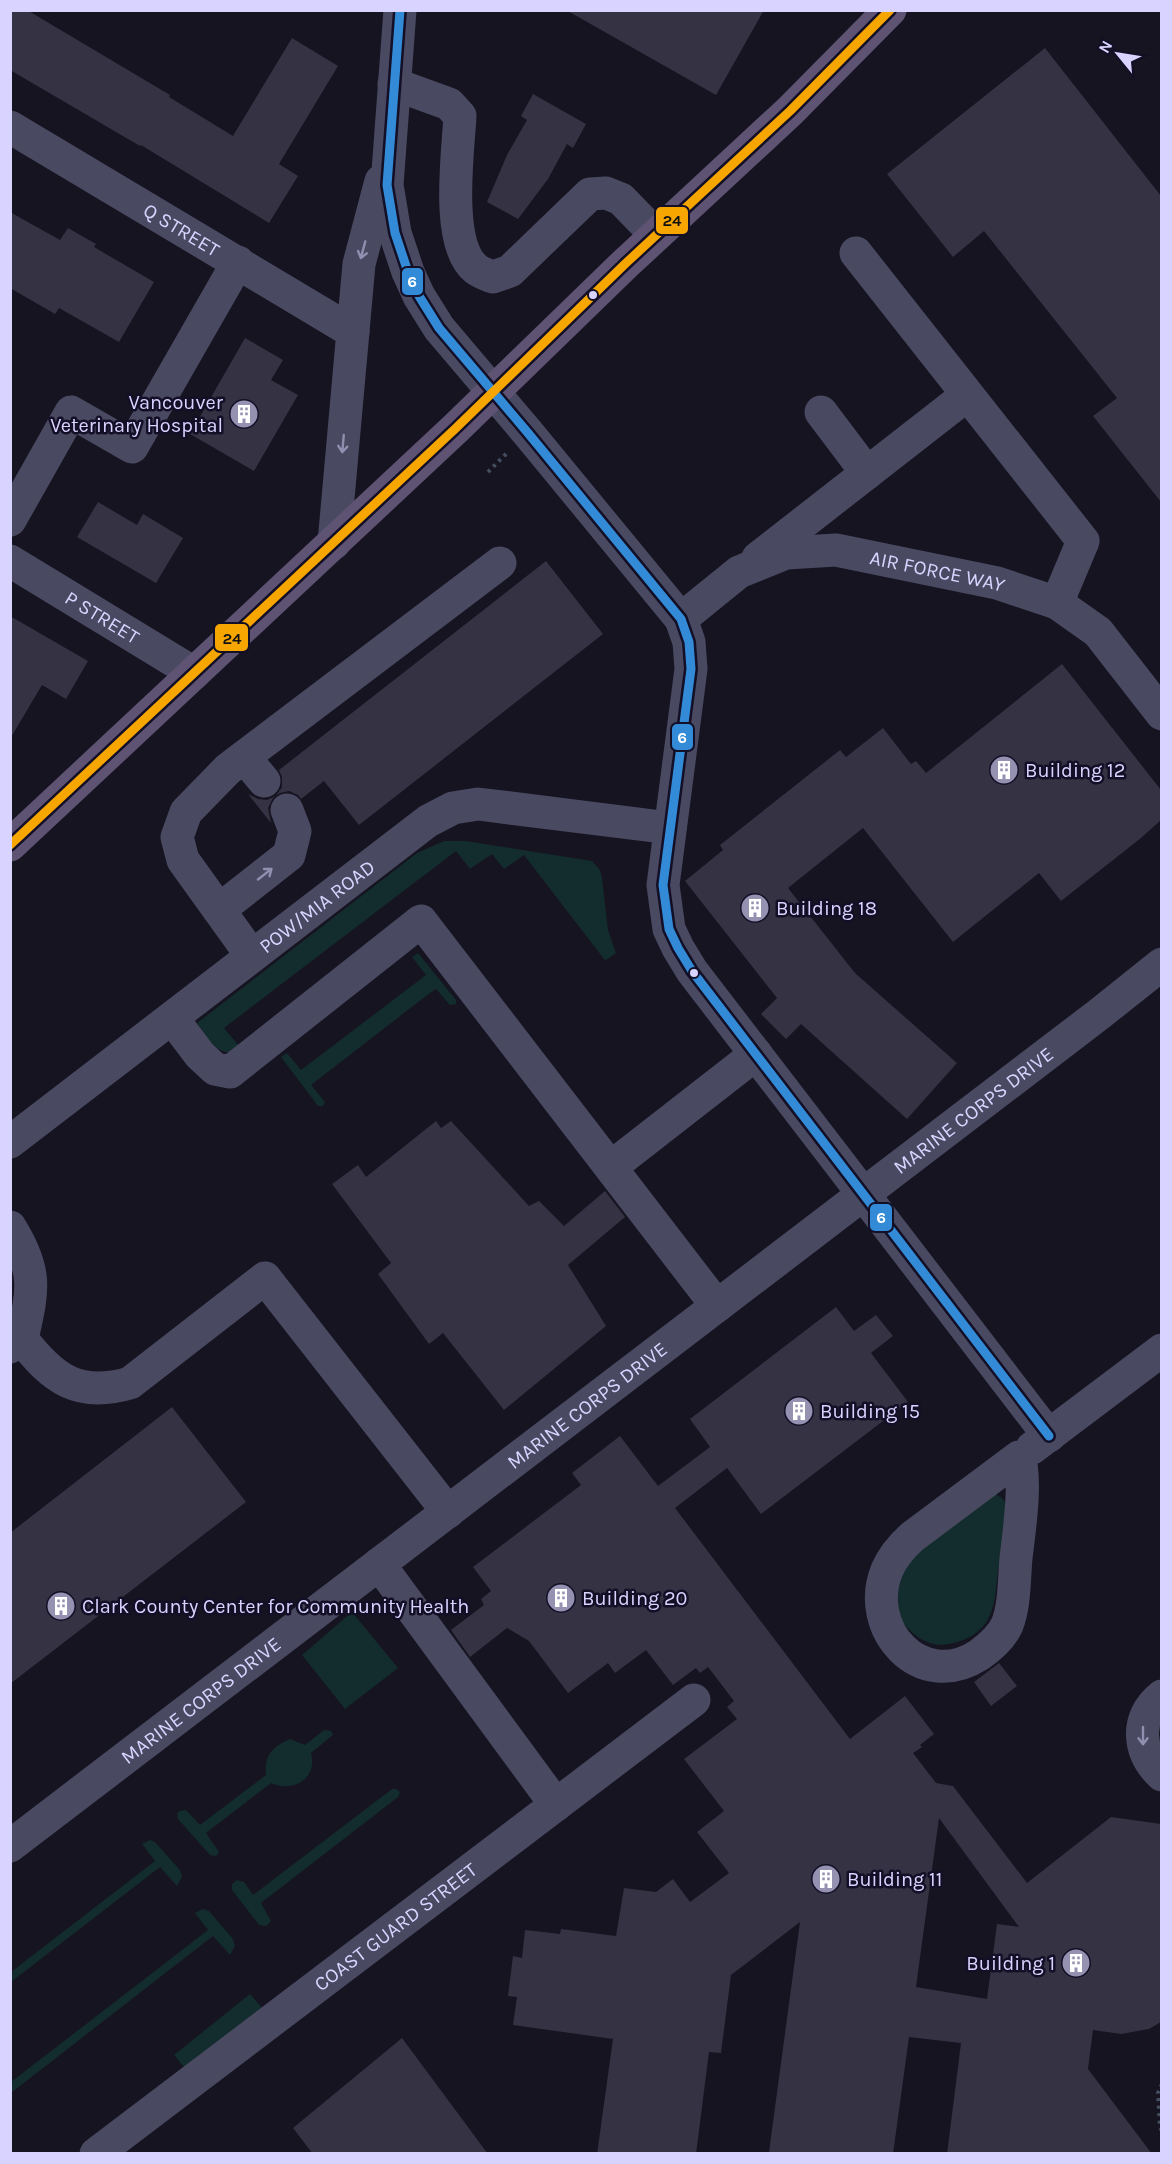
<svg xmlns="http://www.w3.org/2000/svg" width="1172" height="2164" viewBox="0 0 1172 2164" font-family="Karla,sans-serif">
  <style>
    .green { fill: #132c2d }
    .building { fill: #343243; fill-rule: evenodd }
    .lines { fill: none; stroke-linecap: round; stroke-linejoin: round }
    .path { stroke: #44505f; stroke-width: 4; stroke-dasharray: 3 4.5; stroke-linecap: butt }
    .minor { stroke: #4a4962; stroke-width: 33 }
    .major { stroke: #5e5373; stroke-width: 33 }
    .bus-1-casing { stroke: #130f26; stroke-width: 14 }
    .bus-2-casing { stroke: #130f26; stroke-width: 14 }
    .bus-1 { stroke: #338bd7; stroke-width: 9 }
    .bus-2 { stroke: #f7a600; stroke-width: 9 }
    .oneway { stroke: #928eb0 }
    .bus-dot { fill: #d9d4ff; stroke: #130f26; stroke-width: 2 }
    .labels { text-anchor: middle; stroke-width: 5; stroke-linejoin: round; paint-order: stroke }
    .street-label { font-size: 20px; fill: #d9d4ff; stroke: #130f26 }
    .poi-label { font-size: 20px; fill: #d9d4ff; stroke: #130f26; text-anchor: start }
    .line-badge { stroke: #130f26; stroke-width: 2 }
    .badge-label { font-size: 16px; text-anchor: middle; font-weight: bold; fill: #fff }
    .pale-badge-label { font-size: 16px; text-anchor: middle; font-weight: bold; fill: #111 }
  </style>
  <rect width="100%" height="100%" fill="#161421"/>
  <path class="green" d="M 444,841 L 466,841 L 592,861 L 600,870 L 602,878 L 608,930 L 616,953 L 606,960 L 604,959 L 524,855 L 504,869 L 492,854 L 470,869 L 456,851 L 224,1028 L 239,1046 L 231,1053 C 213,1051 207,1037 197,1023 L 417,853 Z
    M 418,953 L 456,1000 L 456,1004 L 450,1005 L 436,989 L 426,996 L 311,1085 L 325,1102 L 323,1106 L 318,1106 L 281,1057 L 287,1053 L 301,1070 L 426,975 L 412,957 Z
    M 991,1493 C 1000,1495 1004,1498 1007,1507 C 1004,1528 1001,1550 998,1571 C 996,1586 996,1603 989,1617 C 982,1633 965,1641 949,1644 C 923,1649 906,1628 893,1610 L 898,1566 Z
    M 352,1612 L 398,1668 L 345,1709 L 302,1655 Z
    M 324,1730 L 331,1731 L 333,1735 L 311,1753 C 318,1778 294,1793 271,1783 L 206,1833 L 219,1852 L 216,1856 L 210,1855 L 178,1819 L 177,1813 L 180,1811 L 186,1810 L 200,1825 L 266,1775 C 264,1755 272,1747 290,1739 L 305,1745 Z
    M 392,1789 L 396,1789 L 400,1792 L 398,1797 L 261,1903 L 271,1921 L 266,1926 L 259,1925 L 232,1890 L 232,1884 L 237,1880 L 244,1882 L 253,1895 Z
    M 150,1840 L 155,1842 L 180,1870 L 182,1877 L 177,1886 L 160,1867 L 11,1982 L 11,1972 L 155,1861 L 142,1844 Z
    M 203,1909 L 209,1911 L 233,1939 L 235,1946 L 230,1955 L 213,1936 L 11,2093 L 11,2082 L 208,1930 L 195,1913 Z
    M 250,1994 L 262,2008 L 184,2067 L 174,2055 Z"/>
  <path class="building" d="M 10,10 L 27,10 L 170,95 L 169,97 L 233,136 L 292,38 L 338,66 L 279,164 L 298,176 L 269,223 L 141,145 L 140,146 L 10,70 Z
    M 566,10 L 764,10 L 716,95 Z
    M 1045,48 L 1161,196 L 1161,502 L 1093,416 L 1117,398 L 984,231 L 953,257 L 887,174 Z
    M 533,94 L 586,124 L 573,148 L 567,144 L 548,179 L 518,219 L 487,202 L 507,155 L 527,120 L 521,116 Z
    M 10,212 L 60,240 L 68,228 L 96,244 L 94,247 L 154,282 L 119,342 L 59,308 L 55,314 L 10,288 Z
    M 245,338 L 283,360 L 271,380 L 298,395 L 254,471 L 190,434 Z
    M 98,502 L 137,525 L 143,514 L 183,538 L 156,583 L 77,537 Z
    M 546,561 L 603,634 L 359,825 L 324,781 L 301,799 L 298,795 L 289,791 L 280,793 L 273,798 L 268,808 L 271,823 L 248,794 L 258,799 L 267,800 L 276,796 L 282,787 L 282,777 L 279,770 Z
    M 10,616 L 88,661 L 66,699 L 42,685 L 10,739 Z
    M 1062,664 L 1161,790 L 1161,820 L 1141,838 L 1061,901 L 1039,873 L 953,942 L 863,828 L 788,888 L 855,973 L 957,1063 L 907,1119 L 801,1024 L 786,1039 L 761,1014 L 777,998 L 685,881 L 723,850 L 720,845 L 840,750 L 846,757 L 883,728 L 911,764 L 916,761 L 926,773 Z
    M 436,1121 L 441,1128 L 451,1121 L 529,1206 L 539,1201 L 564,1226 L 605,1191 L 625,1217 L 568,1265 L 606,1326 L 504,1410 L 443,1333 L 429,1344 L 378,1274 L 391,1263 L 332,1184 L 358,1165 L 366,1177 Z
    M 836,1307 L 854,1331 L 876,1315 L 893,1336 L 871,1353 L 908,1402 L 761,1514 L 727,1468 L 675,1508 L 850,1739 L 905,1696 L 934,1734 L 920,1745 L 922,1747 L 913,1753 L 936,1783 L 953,1786 L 1027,1883 L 1111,1817 L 1161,1824 L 1161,2022 L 1149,2029 L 1121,2034 L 1093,2030 L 1088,2069 L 1152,2154 L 947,2154 L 961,2043 L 909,2037 L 893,2154 L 783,2154 L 769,2152 L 800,1922 L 731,1975 L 721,2053 L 709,2052 L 696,2154 L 597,2154 L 613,2039 L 513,2025 L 517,1997 L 508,1996 L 513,1956 L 522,1958 L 525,1930 L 560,1934 L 561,1929 L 616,1936 L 624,1888 L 656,1892 L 673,1879 L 690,1902 L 729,1873 L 697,1832 L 724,1811 L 684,1759 L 737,1719 L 727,1707 L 734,1701 L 708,1667 L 700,1673 L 696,1668 L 673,1685 L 646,1650 L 615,1673 L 608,1663 L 568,1693 L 529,1641 L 507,1628 L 470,1657 L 451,1630 L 484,1605 L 481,1599 L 491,1591 L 473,1567 L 581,1485 L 572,1473 L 620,1436 L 658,1486 L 710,1447 L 690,1419 ZM 939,1818 L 1019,1927 L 997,1924 L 987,1999 L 916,1987 Z
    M 172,1407 L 246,1502 L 10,1684 L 10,1533 Z
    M 999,1663 L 1017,1686 L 991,1706 L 974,1682 Z
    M 402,2038 L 488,2154 L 313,2154 L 293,2128 Z"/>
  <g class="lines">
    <path class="path" d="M 488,472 L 507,453
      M 1162,2084 L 1158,2093 L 1160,2127 L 1162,2131"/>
    <g class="minor">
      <path d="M 400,10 L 387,185 L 395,233 L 408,272 L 419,296 L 439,328 L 528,433 L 681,619 L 689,642 L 691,669 L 663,885 L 669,929 L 678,948 L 692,971 L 1049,1436"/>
      <path d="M 394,84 L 449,104 L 460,116 C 458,152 445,245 476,269 C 481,273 488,275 493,277 L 510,271 L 590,194 L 606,193 L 621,199 L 656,235"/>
      <path id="s1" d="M 10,127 L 353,332"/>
      <path d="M 856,253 L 1083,541 L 1057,603"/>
      <path d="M 821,412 L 867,473"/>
      <path d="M 10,520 L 71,412 L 132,447 L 238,262"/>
      <path d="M 334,543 L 359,264 L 381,181"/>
      <path d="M 758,558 L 967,395"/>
      <path id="s2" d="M 10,561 L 194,673"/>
      <path id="s3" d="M 681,619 L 739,572 L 786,553 L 836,550 L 997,583 L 1057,603 L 1098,632 L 1162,714"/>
      <path d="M 244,757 L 264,781"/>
      <path d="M 219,910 L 289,855 L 295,831 L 287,810"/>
      <path d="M 252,956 L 183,860 L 177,837 L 186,812 L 228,769 L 500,563"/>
      <path d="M 172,1018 L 200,1055 L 215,1069 L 230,1072 L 421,921 L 717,1306"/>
      <path id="s4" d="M 10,1142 L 428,821 L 453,808 L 478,804 L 670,828"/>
      <path d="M 611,1167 L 756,1054"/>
      <path d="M 10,1227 C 38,1272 33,1290 22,1339"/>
      <path d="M 10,1347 L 22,1339 C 53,1379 78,1398 130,1383 L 265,1278 L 448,1512"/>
      <path d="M 1032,1448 L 1162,1350"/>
      <path d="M 1019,1457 C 1027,1479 1019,1533 1016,1558 C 1014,1579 1015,1605 1007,1625 C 1001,1638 990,1647 979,1655 C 920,1693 863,1628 887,1570 C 893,1556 902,1546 912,1537 Z"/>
      <path d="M 379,1564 L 556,1805"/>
      <path d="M 1162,1696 C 1134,1718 1138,1753 1162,1775"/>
      <path id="s5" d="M 10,1846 L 1098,1015 L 1162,964"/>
      <path id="s6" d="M 96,2154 L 694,1700"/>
    </g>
    <path class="major" d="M 10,845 L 456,428 L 625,264 L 790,111 L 890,10"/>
    <g class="bus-1-casing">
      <path id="bus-1" d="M 400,10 L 387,185 L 395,233 L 408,272 L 419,296 L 439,328 L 528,433 L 681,619 L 689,642 L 691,669 L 663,885 L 669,929 L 678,948 L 692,971 L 1049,1436"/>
    </g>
    <g class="bus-2-casing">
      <path id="bus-2" d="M 10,845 L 456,428 L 625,264 L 790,111 L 890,10"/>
    </g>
    <use href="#bus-1" class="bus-1"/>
    <use href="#bus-2" class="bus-2"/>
  </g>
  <defs><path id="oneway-shaft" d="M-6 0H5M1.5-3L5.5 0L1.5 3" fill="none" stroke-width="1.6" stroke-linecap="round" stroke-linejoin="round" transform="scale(1.5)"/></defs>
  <g class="oneway">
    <use href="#oneway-shaft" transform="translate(363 250) rotate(105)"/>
    <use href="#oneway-shaft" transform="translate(343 444) rotate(95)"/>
    <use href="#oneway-shaft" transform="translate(265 874) rotate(-38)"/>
    <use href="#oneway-shaft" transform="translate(1143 1736) rotate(90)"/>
  </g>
  <defs>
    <g id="building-disc" transform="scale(1.5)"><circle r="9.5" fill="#9591b1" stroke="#130f26"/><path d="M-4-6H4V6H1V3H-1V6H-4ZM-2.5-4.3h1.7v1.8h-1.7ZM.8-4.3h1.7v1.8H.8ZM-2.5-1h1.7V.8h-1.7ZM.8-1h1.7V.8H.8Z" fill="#fff"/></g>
  </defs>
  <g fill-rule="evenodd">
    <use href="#building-disc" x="244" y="414"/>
    <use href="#building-disc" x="1004" y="770"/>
    <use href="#building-disc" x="755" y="908"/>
    <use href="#building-disc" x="799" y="1411"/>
    <use href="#building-disc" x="561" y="1598"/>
    <use href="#building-disc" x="61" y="1606"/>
    <use href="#building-disc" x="826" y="1879"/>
    <use href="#building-disc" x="1076" y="1963"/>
  </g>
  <g class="bus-dot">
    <circle cx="593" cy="295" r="5"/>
    <circle cx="694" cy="973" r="5"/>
  </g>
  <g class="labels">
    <g class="street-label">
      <text dy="7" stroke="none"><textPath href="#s1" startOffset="200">Q STREET</textPath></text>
      <text dy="7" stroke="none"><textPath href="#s3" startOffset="279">AIR FORCE WAY</textPath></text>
      <text dy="7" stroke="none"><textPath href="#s2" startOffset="108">P STREET</textPath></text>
      <text dy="7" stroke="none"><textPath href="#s4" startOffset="387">POW/MIA ROAD</textPath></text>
      <text dy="7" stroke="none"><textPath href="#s5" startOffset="1212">MARINE CORPS DRIVE</textPath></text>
      <text dy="7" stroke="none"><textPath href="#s5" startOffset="726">MARINE CORPS DRIVE</textPath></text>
      <text dy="7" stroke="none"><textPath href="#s5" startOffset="240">MARINE CORPS DRIVE</textPath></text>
      <text dy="7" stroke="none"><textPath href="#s6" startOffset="376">COAST GUARD STREET</textPath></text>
    </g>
    <g class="poi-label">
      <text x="223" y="409" text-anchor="end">Vancouver<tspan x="223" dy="23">Veterinary Hospital</tspan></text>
      <text x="1025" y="777">Building 12</text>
      <text x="776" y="915">Building 18</text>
      <text x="820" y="1418">Building 15</text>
      <text x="582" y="1605">Building 20</text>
      <text x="82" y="1613">Clark County Center for Community Health</text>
      <text x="847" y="1886">Building 11</text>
      <text x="1055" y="1970" text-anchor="end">Building 1</text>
    </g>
  </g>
  <g class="line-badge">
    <rect x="655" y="206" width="34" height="29" rx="6" fill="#f7a600"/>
    <rect x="401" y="267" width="23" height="29" rx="6" fill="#338bd7"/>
    <rect x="214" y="623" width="35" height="29" rx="6" fill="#f7a600"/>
    <rect x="671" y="723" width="23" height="28" rx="6" fill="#338bd7"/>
    <rect x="869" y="1203" width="24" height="29" rx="6" fill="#338bd7"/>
  </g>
  <g class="badge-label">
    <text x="412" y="287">6</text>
    <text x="682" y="743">6</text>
    <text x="881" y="1223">6</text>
  </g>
  <g class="pale-badge-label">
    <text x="672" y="226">24</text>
    <text x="232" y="644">24</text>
  </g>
  <rect width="1172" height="2164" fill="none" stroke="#d9d4ff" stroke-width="24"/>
  <g transform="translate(1118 54) rotate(300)" stroke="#130f26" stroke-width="4.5" paint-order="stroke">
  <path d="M0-4.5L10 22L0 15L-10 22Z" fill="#d9d4ff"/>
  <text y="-9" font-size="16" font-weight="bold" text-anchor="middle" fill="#d9d4ff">N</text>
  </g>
</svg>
